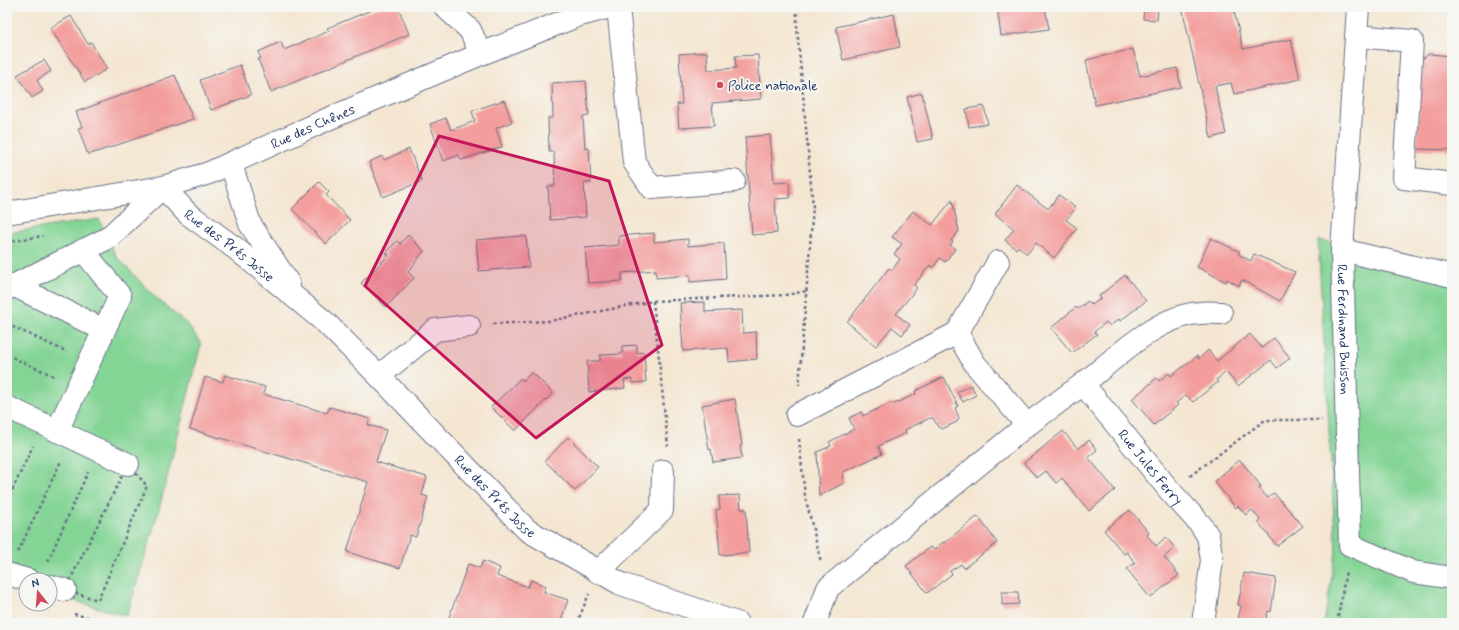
<svg xmlns="http://www.w3.org/2000/svg" width="1459" height="630" viewBox="0 0 1459 630" font-family="Mynerve,sans-serif">
  <style>
    .green { fill: #83d495; stroke: #4f827a }
    .building { fill: #f39d9c }
    .lines { fill: none; stroke-linecap: round; stroke-linejoin: round }
    .minor-casing { stroke: #676f86; stroke-width: 24 }
    .path { stroke: #676f86; stroke-width: 2.5; stroke-dasharray: 3 3; stroke-linecap: butt }
    .minor { stroke: #fff; stroke-width: 22 }
    .marked { fill: #c2185b; fill-opacity: 0.2; stroke: #c2185b; stroke-width: 3; stroke-linejoin: round }
    .poi-dot { fill: #d1495b; stroke: #f6f6f2; stroke-width: 1.5 }
    .labels { text-anchor: middle; stroke-width: 4; stroke-linejoin: round; paint-order: stroke }
    .poi-label { font-size: 14px; fill: #1b2f5e; stroke: #f6f6f2; text-anchor: start }
    .street-label { font-size: 14px; fill: #1b2f5e; stroke: #f6f6f2 }
  </style>
  <rect width="100%" height="100%" fill="#f6f6f2"/>
  <filter id="ink" filterUnits="userSpaceOnUse"><feTurbulence type="fractalNoise" baseFrequency=".025" numOctaves="2"/><feDisplacementMap in="SourceGraphic" scale="8" xChannelSelector="R" yChannelSelector="G"/><feConvolveMatrix kernelMatrix="1 2 1 2 8 2 1 2 1" color-interpolation-filters="sRGB"/></filter>
  <filter id="wash" filterUnits="userSpaceOnUse"><feTurbulence type="fractalNoise" baseFrequency=".012" numOctaves="4" result="noise"/><feDisplacementMap in="SourceGraphic" scale="16" xChannelSelector="R" yChannelSelector="G"/><feGaussianBlur stdDeviation="0.9" result="paint"/><feColorMatrix in="noise" values="0 0 0 0 0 0 0 0 0 0 0 0 0 0 0 0 0 1.4 0 .05"/><feComposite in="paint" operator="in"/></filter>
  <g filter="url(#wash)">
    <rect width="100%" height="100%" fill="#f4e6d1"/>
    <path class="green" d="M 99,219 L 116,256 L 156,298 L 188,325 L 201,344 L 158,513 L 127,616 L 64,598 L 50,580 L 26,580 L 7,584 L 7,233 Z
      M 1318,240 L 1452,263 L 1452,623 L 1324,623 L 1336,552 Z"/>
    <g id="blocks">
      <path class="building" d="M 379,7 L 398,7 L 409,34 L 271,92 L 258,59 L 261,58 L 258,52 L 281,42 L 284,50 L 329,31 L 327,28 Z
        M 997,7 L 1045,7 L 1049,29 L 1001,36 Z
        M 1144,7 L 1158,7 L 1157,20 L 1143,19 Z
        M 1182,7 L 1233,7 L 1243,49 L 1291,39 L 1300,79 L 1234,94 L 1231,83 L 1215,86 L 1226,134 L 1211,138 Z
        M 894,14 L 900,47 L 843,60 L 836,27 Z
        M 71,16 L 88,44 L 91,42 L 107,69 L 85,82 L 50,28 Z
        M 1133,49 L 1140,76 L 1177,68 L 1181,87 L 1095,105 L 1086,60 Z
        M 707,52 L 708,70 L 736,68 L 735,56 L 758,55 L 761,99 L 712,103 L 714,126 L 679,128 L 677,104 L 682,104 L 679,54 Z
        M 1429,54 L 1452,56 L 1452,150 L 1417,149 L 1421,60 Z
        M 44,60 L 51,71 L 37,80 L 43,91 L 32,98 L 17,75 Z
        M 240,65 L 251,95 L 211,110 L 200,80 Z
        M 175,75 L 193,119 L 88,155 L 78,128 L 82,127 L 76,112 Z
        M 586,81 L 589,116 L 583,116 L 585,149 L 589,148 L 591,183 L 584,183 L 586,217 L 550,220 L 548,186 L 555,186 L 554,152 L 549,152 L 548,118 L 553,118 L 552,83 Z
        M 922,93 L 933,139 L 917,142 L 907,97 Z
        M 504,100 L 512,122 L 496,128 L 502,147 L 461,160 L 459,155 L 443,161 L 430,124 L 446,118 L 451,130 L 475,121 L 472,111 Z
        M 984,106 L 988,124 L 969,127 L 966,109 Z
        M 770,135 L 774,183 L 789,182 L 790,198 L 775,199 L 777,233 L 752,235 L 745,137 Z
        M 409,149 L 422,181 L 383,197 L 369,162 L 382,156 L 384,160 Z
        M 319,182 L 329,192 L 326,195 L 350,220 L 326,244 L 292,209 Z
        M 1017,185 L 1048,209 L 1059,195 L 1076,208 L 1066,220 L 1077,228 L 1054,258 L 1036,243 L 1027,254 L 1018,246 L 1016,249 L 1005,240 L 1014,229 L 995,214 Z
        M 952,200 L 959,231 L 951,241 L 953,242 L 950,245 L 955,249 L 945,262 L 940,258 L 933,268 L 930,265 L 914,285 L 917,288 L 896,314 L 910,325 L 902,335 L 892,327 L 876,346 L 847,322 L 889,268 L 892,270 L 900,259 L 894,254 L 902,244 L 892,237 L 913,211 L 932,225 Z
        M 654,233 L 654,242 L 688,239 L 688,246 L 724,243 L 726,279 L 690,282 L 690,275 L 656,278 L 656,270 L 622,273 L 622,281 L 588,283 L 585,248 L 619,245 L 619,236 Z
        M 408,235 L 424,251 L 408,272 L 414,278 L 386,307 L 361,283 L 389,255 L 386,253 L 397,241 L 400,244 Z
        M 519,236 L 526,236 L 529,267 L 479,271 L 476,240 Z
        M 1211,238 L 1240,252 L 1238,254 L 1251,261 L 1254,254 L 1295,272 L 1280,301 L 1242,280 L 1239,286 L 1227,279 L 1226,282 L 1197,267 Z
        M 1125,275 L 1146,301 L 1120,321 L 1119,319 L 1110,326 L 1106,322 L 1094,332 L 1097,334 L 1072,353 L 1051,328 L 1076,307 L 1078,309 L 1088,301 L 1092,305 L 1101,298 L 1099,296 Z
        M 705,302 L 705,312 L 742,310 L 743,333 L 756,332 L 757,359 L 729,362 L 728,348 L 683,351 L 680,303 Z
        M 1250,334 L 1262,348 L 1274,338 L 1290,358 L 1277,368 L 1271,360 L 1238,386 L 1226,372 L 1216,380 L 1218,382 L 1193,402 L 1186,395 L 1176,403 L 1178,405 L 1154,425 L 1132,399 L 1157,378 L 1159,381 L 1169,373 L 1171,376 L 1197,356 L 1199,359 L 1208,350 L 1217,361 Z
        M 637,345 L 637,353 L 644,352 L 646,382 L 632,383 L 632,379 L 624,380 L 625,388 L 589,392 L 587,361 L 600,361 L 600,355 L 622,354 L 622,346 Z
        M 532,372 L 553,393 L 515,431 L 491,407 L 521,378 L 523,381 Z
        M 225,375 L 265,387 L 263,394 L 327,413 L 330,407 L 370,419 L 368,425 L 386,430 L 376,462 L 427,477 L 422,495 L 428,497 L 416,537 L 410,535 L 400,568 L 347,552 L 368,482 L 190,429 L 205,377 L 223,382 Z
        M 944,377 L 958,406 L 955,408 L 959,418 L 957,422 L 942,429 L 938,427 L 933,418 L 930,418 L 905,430 L 906,433 L 878,446 L 882,454 L 843,472 L 844,483 L 819,496 L 817,452 L 831,446 L 829,442 L 854,429 L 849,418 L 861,412 L 863,416 L 892,402 L 894,404 L 916,394 L 915,391 Z
        M 971,385 L 976,395 L 963,402 L 957,392 Z
        M 735,399 L 742,445 L 740,446 L 742,458 L 713,462 L 711,449 L 709,450 L 702,405 Z
        M 1063,431 L 1078,449 L 1089,440 L 1097,450 L 1088,457 L 1115,490 L 1089,511 L 1062,478 L 1056,483 L 1046,471 L 1037,478 L 1024,463 Z
        M 568,437 L 598,467 L 575,491 L 545,461 Z
        M 1240,460 L 1261,486 L 1259,488 L 1268,498 L 1274,493 L 1303,526 L 1277,546 L 1258,522 L 1260,520 L 1252,510 L 1246,515 L 1238,506 L 1236,508 L 1214,481 Z
        M 740,495 L 741,509 L 746,509 L 749,553 L 720,555 L 716,510 L 720,509 L 719,496 Z
        M 1130,510 L 1149,533 L 1147,535 L 1156,546 L 1166,537 L 1175,548 L 1164,557 L 1179,575 L 1150,598 L 1127,569 L 1135,563 L 1127,552 L 1124,554 L 1104,530 Z
        M 978,516 L 997,543 L 964,568 L 961,564 L 950,571 L 952,574 L 927,593 L 906,566 L 930,547 L 934,550 L 943,542 L 944,543 Z
        M 483,561 L 500,568 L 497,576 L 528,587 L 531,580 L 546,586 L 544,592 L 568,600 L 560,623 L 447,623 L 468,564 L 480,568 Z
        M 1244,573 L 1276,578 L 1271,612 L 1268,611 L 1265,623 L 1246,623 L 1247,621 L 1238,619 L 1241,606 L 1238,605 Z
        M 1002,592 L 1018,592 L 1019,604 L 1002,605 Z"/>
    </g>
  </g>
  <g filter="url(#ink)">
    <use href="#blocks" fill-opacity="0" stroke="#676f86" stroke-width="1"/>
    <g class="lines">
      <g class="minor-casing">
        <g id="minor">
          <path d="M 445,7 L 470,30 L 481,54"/>
          <path d="M 618,7 L 634,162 L 652,188 L 734,181"/>
          <path id="s1" d="M 1358,7 L 1342,250 L 1350,545 L 1413,572 L 1452,578"/>
          <path d="M 1357,36 L 1412,41 L 1404,178 L 1452,184"/>
          <path d="M 231,164 L 250,224 L 289,284"/>
          <path id="s2" d="M 7,213 L 163,187 L 209,173 L 328,119 L 481,54 L 577,16 L 610,7"/>
          <path d="M 1342,250 L 1452,276"/>
          <path d="M 998,262 L 957,333 L 975,364 L 1027,425"/>
          <path d="M 13,285 L 104,330"/>
          <path id="s3" d="M 7,289 L 108,238 L 163,187 L 187,213 L 235,248 L 326,323 L 379,376 L 527,530 L 621,584 L 737,623"/>
          <path d="M 379,376 L 435,330 L 469,326"/>
          <path d="M 1083,384 C 1116,358 1156,316 1200,313 C 1207,312 1214,313 1221,313"/>
          <path d="M 7,407 L 128,464"/>
          <path d="M 797,415 L 957,333"/>
          <path d="M 57,431 L 120,296 L 83,250"/>
          <path d="M 598,572 L 662,510 L 663,471"/>
          <path d="M 7,574 L 28,580"/>
          <path d="M 50,586 L 65,590"/>
          <path id="s4" d="M 815,623 L 828,588 L 1027,425 L 1083,384 L 1170,491 L 1201,525 L 1208,536 L 1212,560 L 1203,623"/>
        </g>
      </g>
      <path class="path" d="M 797,7 L 797,27 L 813,207 L 799,385
        M 7,242 L 43,236
        M 653,301 L 785,295 L 807,291
        M 7,324 L 67,352
        M 493,324 L 549,321 L 653,301 L 668,446
        M 7,355 L 56,377
        M 799,439 L 805,496 L 821,562
        M 128,464 L 147,486 L 98,600 L 65,590 Z
        M 1190,476 L 1265,420 L 1322,420
        M 7,501 L 33,446
        M 18,552 L 61,461
        M 48,561 L 88,472
        M 74,614 L 111,623
        M 577,623 L 589,594
        M 1337,623 L 1346,571"/>
      <use href="#minor" class="minor"/>
    </g>
  </g>
  <path class="marked" d="M 439,136 L 609,181 L 662,345 L 536,438 L 365,286 Z"/>
  <circle class="poi-dot" cx="720" cy="85" r="4"/>
  <g class="labels">
    <g class="poi-label">
      <text x="728" y="90">Police nationale</text>
    </g>
    <g class="street-label">
      <text dy="5" stroke="none"><textPath href="#s2" startOffset="320">Rue des Chênes</textPath></text>
      <text dy="5" stroke="none"><textPath href="#s3" startOffset="277">Rue des Prés Josse</textPath></text>
      <text dy="5" stroke="none"><textPath href="#s1" startOffset="323">Rue Ferdinand Buisson</textPath></text>
      <text dy="5" stroke="none"><textPath href="#s4" startOffset="471">Rue Jules Ferry</textPath></text>
      <text dy="5" stroke="none"><textPath href="#s3" startOffset="643">Rue des Prés Josse</textPath></text>
    </g>
  </g>
  <rect width="1459" height="630" fill="none" stroke="#f6f6f2" stroke-width="24"/>
  <g transform="translate(38 592) rotate(343)"><circle r="19" fill="#f6f6f2" stroke="#9ea6b7"/>
  <path d="M0-3L7 15L0 10L-7 15Z" fill="#d1495b"/>
  <text y="-6" font-size="11" font-weight="bold" text-anchor="middle" fill="#1b2f5e">N</text>
  </g>
</svg>
